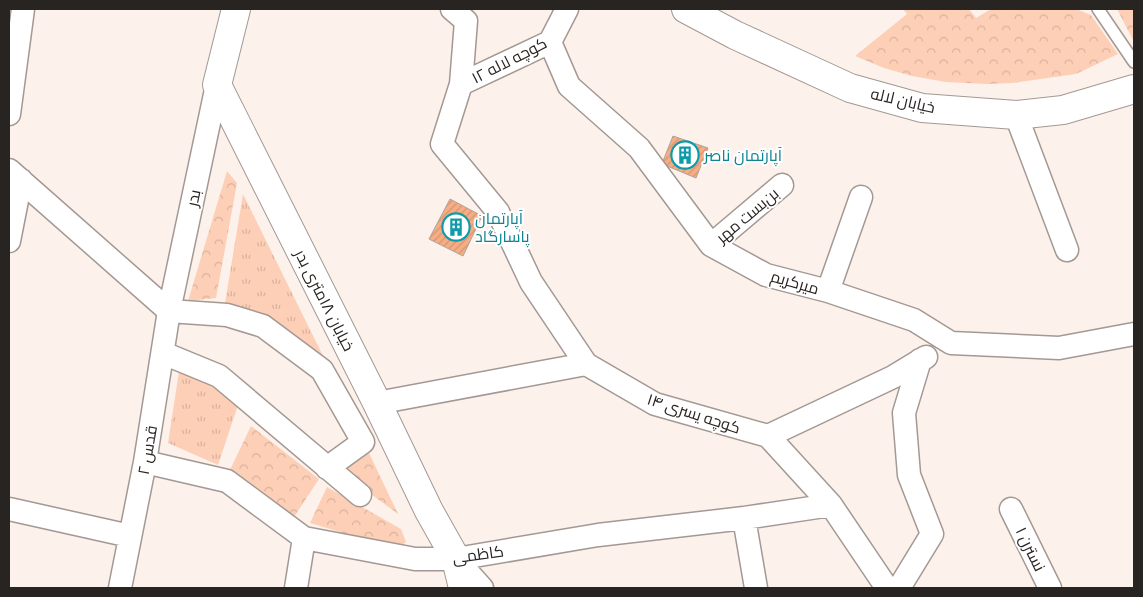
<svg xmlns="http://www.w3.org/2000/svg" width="1143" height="597" viewBox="0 0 1143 597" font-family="Ubuntu,Cairo,sans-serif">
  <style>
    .grass { fill: url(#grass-tufts) }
    .forest { fill: url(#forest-crowns) }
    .building { fill: url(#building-hatch); stroke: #aea39d }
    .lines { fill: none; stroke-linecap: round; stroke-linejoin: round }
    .lane-casing { stroke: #a39893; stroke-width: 14 }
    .street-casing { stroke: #a39893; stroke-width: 25 }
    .secondary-casing { stroke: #a39893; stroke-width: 30 }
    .lane { stroke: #fff; stroke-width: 11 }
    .street { stroke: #fff; stroke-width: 22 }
    .secondary { stroke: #fff; stroke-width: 28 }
    .labels { text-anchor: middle; stroke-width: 4; stroke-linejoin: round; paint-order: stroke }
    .street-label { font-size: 16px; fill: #282422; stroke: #fff }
    .culture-label { font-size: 16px; fill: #0d838f; stroke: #fff; text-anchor: start }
  </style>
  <defs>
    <pattern id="grass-tufts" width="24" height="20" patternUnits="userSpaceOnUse" patternTransform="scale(1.25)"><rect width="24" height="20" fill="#fdcfb6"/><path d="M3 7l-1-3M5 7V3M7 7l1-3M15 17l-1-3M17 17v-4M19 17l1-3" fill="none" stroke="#d9b29c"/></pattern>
    <pattern id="forest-crowns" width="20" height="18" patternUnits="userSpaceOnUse" patternTransform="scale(1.25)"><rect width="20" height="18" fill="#fdcfb6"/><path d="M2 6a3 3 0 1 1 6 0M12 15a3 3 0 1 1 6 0" fill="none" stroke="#d9b29c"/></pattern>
    <pattern id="building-hatch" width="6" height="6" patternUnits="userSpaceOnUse" patternTransform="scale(1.25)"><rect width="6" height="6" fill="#f7ad84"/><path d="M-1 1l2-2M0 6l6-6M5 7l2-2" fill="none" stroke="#d49572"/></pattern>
  </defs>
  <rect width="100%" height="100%" fill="#fdf2eb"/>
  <path class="grass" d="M 243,194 L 327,364 L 239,309 L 225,303 Z
    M 180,365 L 208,376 L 238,405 L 218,465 L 168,443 Z"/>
  <path class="forest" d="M 903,9 L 969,9 L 976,18 L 991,9 L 1076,9 L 1091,15 L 1118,54 L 1076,74 L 1013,83 L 987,84 L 946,82 L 912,76 L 884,68 L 855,56 L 907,14 Z
    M 1117,9 L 1134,9 L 1134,42 Z
    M 227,171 L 237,183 L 216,298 L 188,301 Z
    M 251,426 L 319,479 L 294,517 L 229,472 Z
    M 369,453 L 398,514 L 337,469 Z
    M 327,487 L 401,529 L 406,542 L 401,546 L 386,546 L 310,523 Z"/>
  <path class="building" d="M 673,136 L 708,148 L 696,178 L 667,166 L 663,161 Z
    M 450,199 L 482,216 L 463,256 L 429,239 Z"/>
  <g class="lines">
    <g class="lane-casing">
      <path id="lane" d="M 1098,9 L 1134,62"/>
    </g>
    <g class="street-casing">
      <path id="street" d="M 452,9 L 466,21 L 461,84
        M 567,9 L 550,42 L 461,84 L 442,144 L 498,212 L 531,282 L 586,364
        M 550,42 L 569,86 L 639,148 L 711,245 L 766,275 L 828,291 L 914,320 L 951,343 L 1059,348 L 1134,334
        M 9,114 L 23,9
        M 1016,115 L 1067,250
        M 9,170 L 169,311
        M 9,241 L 21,180
        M 711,245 L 782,185
        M 828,291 L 861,197
        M 169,311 L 227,315 L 263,326 L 322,370 L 363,442 L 327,468
        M 163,353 L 219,376 L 360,495
        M 377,403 L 586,364 L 655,404 L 768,436 L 831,505 L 887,588
        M 768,436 L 893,377 L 926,357
        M 145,462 L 227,481 L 304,538 L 415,559 L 456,559 L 598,535 L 744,518 L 831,505
        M 9,509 L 130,536
        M 1011,509 L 1050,588
        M 744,518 L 756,588
        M 456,559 L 482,588
        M 120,588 L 145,462 L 169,311 L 217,85
        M 296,588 L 304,538
        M 899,588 L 932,534 L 909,475 L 904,413 L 920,360"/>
    </g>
    <g class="secondary-casing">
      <path id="secondary" d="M 236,9 L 217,85 L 377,403 L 429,511 L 456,559 L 463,588
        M 686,9 L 735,35 L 850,88 L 922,108 L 1016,115 L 1063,110 L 1134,89"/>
    </g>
    <use href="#lane" class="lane"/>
    <use href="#street" class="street"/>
    <use href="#secondary" class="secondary"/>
  </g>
  <defs>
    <g id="building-ring" transform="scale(1.4375)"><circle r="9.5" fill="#fff" stroke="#0f9aa8" stroke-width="1.5"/><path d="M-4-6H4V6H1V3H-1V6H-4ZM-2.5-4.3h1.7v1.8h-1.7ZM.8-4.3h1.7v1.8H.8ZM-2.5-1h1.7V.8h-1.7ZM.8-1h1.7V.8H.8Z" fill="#0f9aa8"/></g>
  </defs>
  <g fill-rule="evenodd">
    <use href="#building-ring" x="685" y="155"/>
    <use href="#building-ring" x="456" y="227"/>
  </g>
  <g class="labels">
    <g class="street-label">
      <text transform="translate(509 60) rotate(-27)" y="6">کوچه لاله ۱۲</text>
      <text transform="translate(903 100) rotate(13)" y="6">خیابان لاله</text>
      <text transform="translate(193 198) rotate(-78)" y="6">بدر</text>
      <text transform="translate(747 215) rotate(-40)" y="6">بن‌بست مهر</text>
      <text transform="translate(795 282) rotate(16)" y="6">میرکریم</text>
      <text transform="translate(325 300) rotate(63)" y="6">خیابان ۱۸متری بدر</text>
      <text transform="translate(694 413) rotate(18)" y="6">کوچه یسری ۱۴</text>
      <text transform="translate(147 450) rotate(-80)" y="6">قدس ۲</text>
      <text transform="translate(1031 549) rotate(64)" y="6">نسترن ۱</text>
      <text transform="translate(478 554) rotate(-8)" y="6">کاظمی</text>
    </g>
    <g class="culture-label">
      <text x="704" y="161">آپارتمان ناصر</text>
      <text x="475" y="224">آپارتمان<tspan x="475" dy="18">پاسارگاد</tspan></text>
    </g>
  </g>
  <rect width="1143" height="597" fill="none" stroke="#282422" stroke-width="20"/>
</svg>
